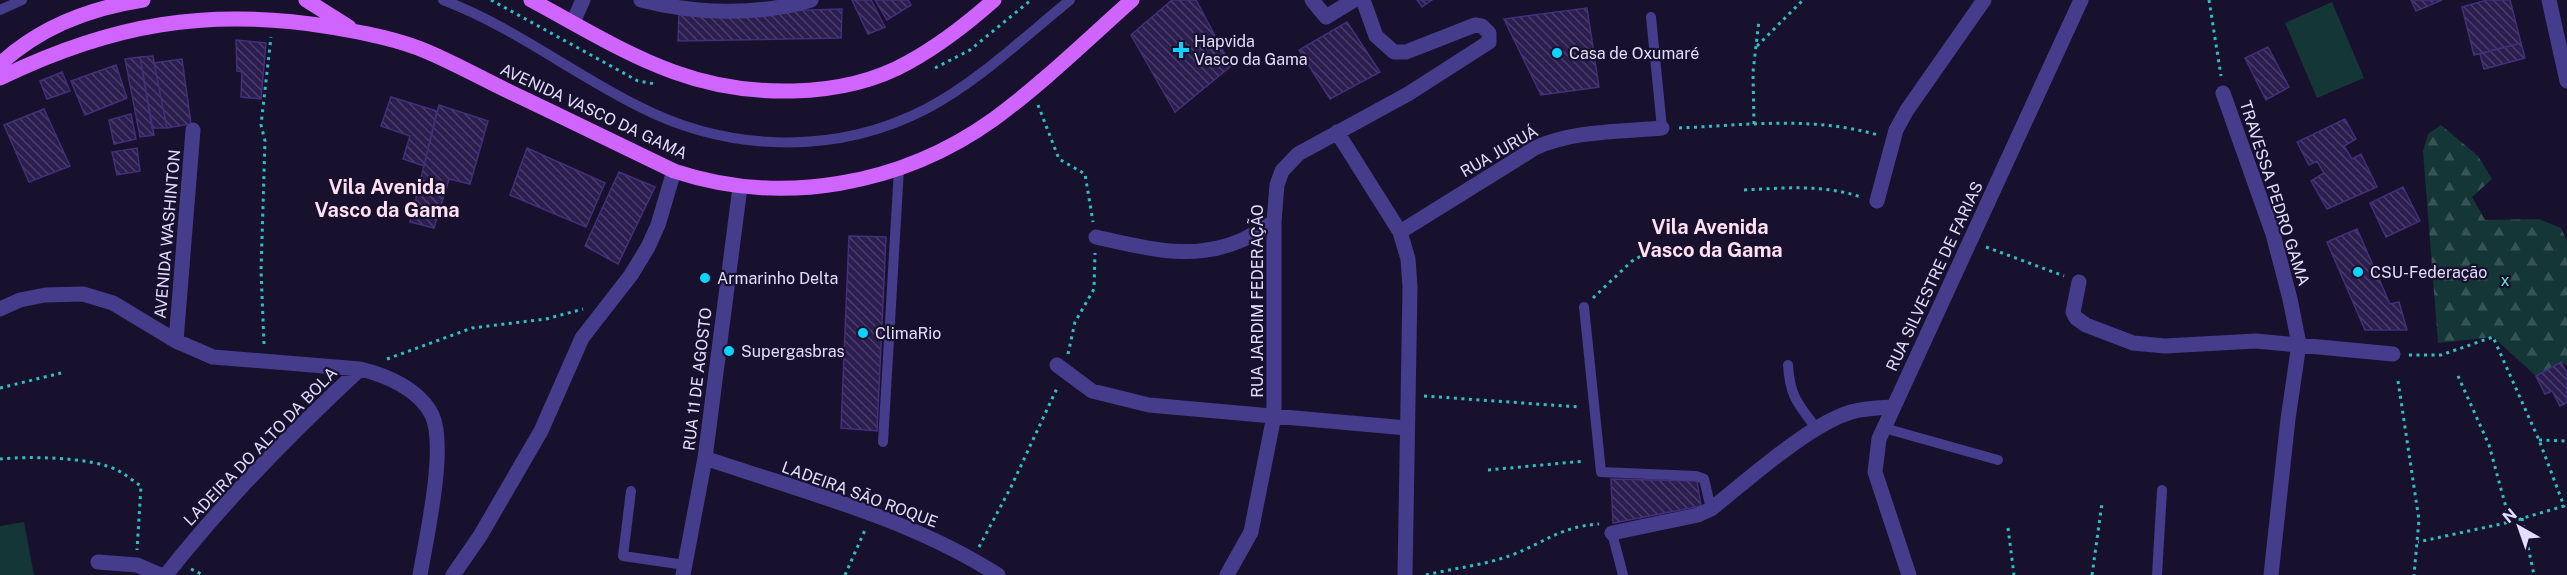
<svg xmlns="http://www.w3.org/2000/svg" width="2567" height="575" viewBox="0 0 2567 575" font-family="'Public Sans',sans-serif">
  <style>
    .green { fill: #143637 }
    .forest { fill: url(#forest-firs) }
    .building { fill: url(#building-back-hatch); stroke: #432f7a; stroke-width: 1.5 }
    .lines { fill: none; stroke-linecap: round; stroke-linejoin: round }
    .path { stroke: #2fbfc1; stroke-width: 3; stroke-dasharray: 3 4.5; stroke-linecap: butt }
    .service { stroke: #453c8c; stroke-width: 10 }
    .minor { stroke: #453c8c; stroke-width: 15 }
    .tertiary { stroke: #453c8c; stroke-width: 15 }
    .primary { stroke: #d064ff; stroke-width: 15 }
    .poi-dot { fill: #09d5ff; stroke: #18112d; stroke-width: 2 }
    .labels { text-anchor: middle; stroke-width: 4.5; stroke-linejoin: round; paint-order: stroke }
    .poi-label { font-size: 16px; fill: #e3ddff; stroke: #18112d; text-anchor: start }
    .street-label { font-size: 16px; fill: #e3ddff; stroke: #18112d }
    .park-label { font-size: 16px; fill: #65e3cc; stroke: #18112d }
    .quarter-label { font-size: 20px; font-weight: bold; fill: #ffdff1; stroke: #18112d }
  </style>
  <defs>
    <pattern id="forest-firs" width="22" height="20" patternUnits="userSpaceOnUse" patternTransform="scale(1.5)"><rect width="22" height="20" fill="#143637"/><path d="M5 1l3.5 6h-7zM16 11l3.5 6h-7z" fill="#365355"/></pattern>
    <pattern id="building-back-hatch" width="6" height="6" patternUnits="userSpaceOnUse" patternTransform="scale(1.5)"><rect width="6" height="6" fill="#2b1d4e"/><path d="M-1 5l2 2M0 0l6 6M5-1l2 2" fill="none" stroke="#4a3d69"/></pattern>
  </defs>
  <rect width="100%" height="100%" fill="#18112d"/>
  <path class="green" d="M 2332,2 L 2364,78 L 2317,98 L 2285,23 Z
    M 24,522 L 34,575 L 0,575 L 0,526 Z"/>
  <path class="forest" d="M 2441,125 L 2478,156 L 2492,179 L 2472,197 L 2485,220 L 2539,219 L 2561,228 L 2567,241 L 2567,365 L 2561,362 L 2536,376 L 2493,337 L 2438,343 L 2423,151 L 2428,134 Z"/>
  <path class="building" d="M 852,0 L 871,0 L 885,27 L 868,34 Z
    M 875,0 L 908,0 L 911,5 L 887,20 Z
    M 1172,0 L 1196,0 L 1231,66 L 1175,112 L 1131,35 Z
    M 1417,0 L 1432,0 L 1422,7 Z
    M 2411,0 L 2442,0 L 2416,11 Z
    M 2487,0 L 2510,0 L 2521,43 L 2474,55 L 2462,7 Z
    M 1587,8 L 1599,87 L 1541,95 L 1504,19 Z
    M 842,9 L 841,38 L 678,41 L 679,14 Z
    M 1347,22 L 1380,72 L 1330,99 L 1299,50 Z
    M 236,40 L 266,43 L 261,99 L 241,97 L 242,72 L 237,71 Z
    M 2521,43 L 2525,58 L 2484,69 L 2480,54 Z
    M 2268,47 L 2289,87 L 2266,100 L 2245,58 Z
    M 153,56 L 154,63 L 167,128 L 152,128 L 140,57 Z
    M 140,57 L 154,135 L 140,137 L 125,59 Z
    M 182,59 L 191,124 L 167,128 L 154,63 Z
    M 116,65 L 127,98 L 85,115 L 71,81 Z
    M 62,72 L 70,91 L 47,99 L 40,81 Z
    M 391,97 L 437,111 L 424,166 L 403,159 L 410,136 L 381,126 Z
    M 439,105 L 488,121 L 470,184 L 449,179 L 434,228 L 410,222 Z
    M 44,109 L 70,166 L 29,182 L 4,125 Z
    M 131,114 L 136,139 L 114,144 L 109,120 Z
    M 2345,119 L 2356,139 L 2344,146 L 2352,159 L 2361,154 L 2377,187 L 2327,209 L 2311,181 L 2324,173 L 2317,161 L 2309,165 L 2297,142 Z
    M 137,148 L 140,171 L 117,175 L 112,152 Z
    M 527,148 L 605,183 L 586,227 L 510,195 Z
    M 619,172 L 655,187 L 618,264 L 585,246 Z
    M 2403,187 L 2420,221 L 2386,237 L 2370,203 Z
    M 2357,229 L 2390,304 L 2399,302 L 2407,330 L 2365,330 L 2327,242 Z
    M 849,236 L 886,237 L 877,431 L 841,428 Z
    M 2561,362 L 2567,373 L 2567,403 L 2560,406 L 2552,391 L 2545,394 L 2536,376 Z
    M 1611,479 L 1697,481 L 1701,506 L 1613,523 Z"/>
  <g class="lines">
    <path class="path" d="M 491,0 L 638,81 L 655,84
      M 2209,0 L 2221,76
      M 1757,46 L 1803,0
      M 935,68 L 970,50 L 1031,0
      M 1038,105 L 1059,159 L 1085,174 L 1093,222
      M 1754,124 L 1753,72 L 1759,20
      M 1679,128 C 1746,125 1813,116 1878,135
      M 1744,190 C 1784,188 1822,184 1861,197
      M 1986,247 L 2064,276
      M 1593,298 L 1632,261 L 1657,247
      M 264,344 L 261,271 L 265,141 L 261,125 L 271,37
      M 1068,354 L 1075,322 L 1094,289 L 1095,253
      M 2409,355 L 2441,355 L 2493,337 L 2539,440 L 2564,506 L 2510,522 L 2418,542
      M 387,359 L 472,328 L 546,319 L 583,309
      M 2458,376 L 2489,445 L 2510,522
      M 2398,381 L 2419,520 L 2414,575
      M 0,388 L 61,373
      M 1424,396 L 1579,407
      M 2539,440 L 2567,441
      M 0,459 C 29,456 91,457 117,470 C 125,474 133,481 141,486 L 137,550
      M 1488,470 L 1585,461
      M 2522,518 L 2534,575
      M 2008,528 L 2014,575
      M 979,547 L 1011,487 L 1058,386
      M 191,569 L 203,575
      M 845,575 L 865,530
      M 1426,575 C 1455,568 1485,565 1512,555 C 1546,542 1559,527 1599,524
      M 2092,575 L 2102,503"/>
    <path class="service" d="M 443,0 C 512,26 572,73 638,106 C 727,152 835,156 926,109 C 978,82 1024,37 1070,0
      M 0,10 L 22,0
      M 1651,17 L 1662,128
      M 1584,307 L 1601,472 L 1696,476 L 1704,479 L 1711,509
      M 1788,365 C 1790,397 1798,404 1817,429
      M 1884,428 L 1998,460
      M 883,442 L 899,168
      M 631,491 L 623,556 L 685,565
      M 1612,533 L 1623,575
      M 2157,575 L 2162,490"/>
    <path class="minor" d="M 641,0 C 694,14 758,16 811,0
      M 1312,0 L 1326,17 L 1354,0
      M 573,22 L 583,0
      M 2223,93 L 2273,234 L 2290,299 L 2299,344 L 2288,419 L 2271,575
      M 1337,132 L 1400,232 L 1408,259 L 1410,287 L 1405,575
      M 1877,201 L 1896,130 L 1907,110 L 1984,0
      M 1400,232 L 1535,148 C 1574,130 1621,132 1662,128
      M 1096,237 C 1145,248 1193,262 1242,240 C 1253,235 1263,228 1274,222
      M 2079,282 L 2073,312 L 2076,318 L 2086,325 L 2133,343 L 2165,346 L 2256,341 L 2393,354
      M 0,309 L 20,300 L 45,295 L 83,294 L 113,303 L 176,341 L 213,357 L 360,369
      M 176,341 L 193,130
      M 1057,365 L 1092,391 L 1149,405 L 1407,428
      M 705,458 C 804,492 909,518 998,575
      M 1612,533 L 1698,515 L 1711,509 C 1748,480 1808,425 1851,412 C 1865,408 1878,408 1892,407
      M 98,562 L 137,565 L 160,575
      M 166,575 C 224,501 291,433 360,369 C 386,375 419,389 432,415 C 447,447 426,539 420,575
      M 453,575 L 480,536 L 541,431 L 582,338 L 631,275 L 648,247 L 658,225 L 674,171
      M 683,575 L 705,458 L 740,187
      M 1227,575 L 1251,532 L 1274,416 L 1274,222 L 1277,185 L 1282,171 L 1298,154 L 1408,94 L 1489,42 L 1489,33 L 1482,26 L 1475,25 L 1406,52 L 1394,52 L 1376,36 L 1363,0
      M 1909,575 L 1875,472 L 1879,439 L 2081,0"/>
    <path class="tertiary" d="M 2549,0 L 2567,81"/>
    <path class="primary" d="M 306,0 L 349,27
      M 531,0 C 578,25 624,54 674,72 C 745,98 842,100 909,62 C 940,45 968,23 994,0
      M 0,64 C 40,27 90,8 143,0
      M 0,78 C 111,24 208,7 331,27 C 364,33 398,39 428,52 C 456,64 483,79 510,92 C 565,118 620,145 674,171 C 782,207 902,185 994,119 C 1043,83 1087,40 1132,0"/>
  </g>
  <g class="poi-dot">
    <path d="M1178 41h6v6h6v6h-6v6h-6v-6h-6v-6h6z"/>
    <circle cx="1557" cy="53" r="6"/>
    <circle cx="2358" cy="272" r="6"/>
    <circle cx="705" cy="278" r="6"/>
    <circle cx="863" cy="333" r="6"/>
    <circle cx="729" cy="351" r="6"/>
  </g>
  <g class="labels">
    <g class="poi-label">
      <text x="1194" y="47">Hapvida<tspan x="1194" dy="18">Vasco da Gama</tspan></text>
      <text x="1569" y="59">Casa de Oxumaré</text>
      <text x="2370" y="278">CSU-Federação</text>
      <text x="717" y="284">Armarinho Delta</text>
      <text x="875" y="339">ClimaRio</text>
      <text x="741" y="357">Supergasbras</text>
    </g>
    <g class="street-label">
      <text transform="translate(594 111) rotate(25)" y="6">AVENIDA VASCO DA GAMA</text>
      <text transform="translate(1499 151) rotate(-30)" y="6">RUA JURUÁ</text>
      <text transform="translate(2275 193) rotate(72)" y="6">TRAVESSA PEDRO GAMA</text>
      <text transform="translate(167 234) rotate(-85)" y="6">AVENIDA WASHINTON</text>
      <text transform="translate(1934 276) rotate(-65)" y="6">RUA SILVESTRE DE FARIAS</text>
      <text transform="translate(1257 301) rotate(-90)" y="6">RUA JARDIM FEDERAÇÃO</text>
      <text transform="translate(697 379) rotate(-83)" y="6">RUA 11 DE AGOSTO</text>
      <text transform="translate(260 446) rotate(-46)" y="6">LADEIRA DO ALTO DA BOLA</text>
      <text transform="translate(860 494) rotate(20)" y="6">LADEIRA SÃO ROQUE</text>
    </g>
    <g class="park-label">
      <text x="2505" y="286">x</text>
    </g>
    <g class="quarter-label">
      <text x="387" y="194">Vila Avenida<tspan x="387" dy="23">Vasco da Gama</tspan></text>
      <text x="1710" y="234">Vila Avenida<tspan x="1710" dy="23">Vasco da Gama</tspan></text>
    </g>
  </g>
  <g transform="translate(2519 527) rotate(320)" stroke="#18112d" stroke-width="4.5" paint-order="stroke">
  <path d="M0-4.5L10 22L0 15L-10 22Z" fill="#e3ddff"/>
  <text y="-9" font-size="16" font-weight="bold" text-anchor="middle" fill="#e3ddff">N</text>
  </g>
</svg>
